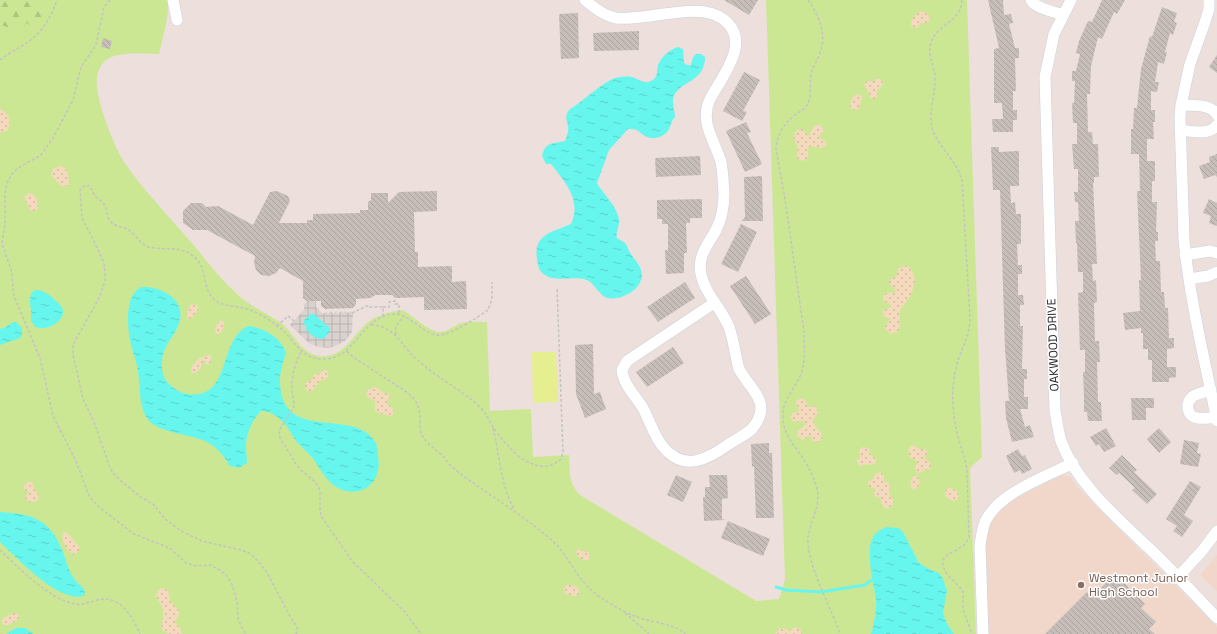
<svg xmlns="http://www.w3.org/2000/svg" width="1217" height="634" viewBox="0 0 1217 634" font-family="'Space Grotesk',sans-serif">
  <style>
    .education { fill: #f0d7c9 }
    .grass { fill: #cce794 }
    .forest { fill: url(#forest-firs) }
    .sand { fill: url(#sand-dots) }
    .pitch { fill: #e6ef8f }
    .plaza { fill: url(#plaza-grid) }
    .water { fill: url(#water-ripples) }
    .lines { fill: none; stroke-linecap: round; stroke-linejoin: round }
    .stream { stroke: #67f6ed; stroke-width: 3 }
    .building { fill: url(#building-back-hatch) }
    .minor-casing { stroke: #c9d3dd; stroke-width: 12 }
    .path { stroke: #c3c3c3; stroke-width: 1.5; stroke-dasharray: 3 2; stroke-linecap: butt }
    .minor { stroke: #fff; stroke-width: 11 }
    .education-dot { fill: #8d6e63; stroke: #fff; stroke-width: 1.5 }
    .labels { text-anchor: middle; stroke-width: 3; stroke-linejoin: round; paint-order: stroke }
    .street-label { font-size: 12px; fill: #2a2a2a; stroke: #fff }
    .education-label { font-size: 12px; fill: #785e54; stroke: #fff; text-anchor: start }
  </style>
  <defs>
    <pattern id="forest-firs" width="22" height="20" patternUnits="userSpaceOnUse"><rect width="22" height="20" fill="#cce794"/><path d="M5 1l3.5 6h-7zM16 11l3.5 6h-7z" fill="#afc680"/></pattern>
    <pattern id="sand-dots" width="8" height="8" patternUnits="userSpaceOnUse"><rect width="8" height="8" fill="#f4d9bc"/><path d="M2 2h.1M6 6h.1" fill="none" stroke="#d1baa2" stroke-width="1.8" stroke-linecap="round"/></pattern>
    <pattern id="plaza-grid" width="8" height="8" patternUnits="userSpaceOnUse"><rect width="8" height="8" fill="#d9d2ce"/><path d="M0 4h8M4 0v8" fill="none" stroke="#bab4b1"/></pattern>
    <pattern id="water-ripples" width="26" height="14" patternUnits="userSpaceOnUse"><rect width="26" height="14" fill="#67f6ed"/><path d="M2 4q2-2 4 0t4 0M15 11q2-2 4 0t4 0" fill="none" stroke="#5ad3cb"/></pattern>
    <pattern id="building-back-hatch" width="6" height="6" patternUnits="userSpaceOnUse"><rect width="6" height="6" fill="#c7beba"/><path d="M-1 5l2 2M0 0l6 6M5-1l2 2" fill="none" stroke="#aba3a0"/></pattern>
  </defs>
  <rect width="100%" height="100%" fill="#eddfdb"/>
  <path class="education" d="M 1062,475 L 1070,477 L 1079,489 L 1217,627 L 1217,634 L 988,634 L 985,544 L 987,531 L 993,520 L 1003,508 L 1016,498 Z
    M 1217,555 L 1217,592 L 1200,575 Z"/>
  <path class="grass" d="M 0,0 L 168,0 C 169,18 163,36 159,54 C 144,54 118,51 106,60 C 102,63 98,71 97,76 C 94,96 113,144 124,162 C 143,190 168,215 190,241 C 204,257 220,279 236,293 C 249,306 267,313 281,323 C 295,334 300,353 319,356 C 343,359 352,336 367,323 C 377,315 391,311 403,310 C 412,316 428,330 438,332 C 447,333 454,325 461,323 C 469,321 479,322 487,322 L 490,411 L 531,409 L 533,457 L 569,455 C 570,471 568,483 580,495 L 756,601 L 779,599 L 785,580 L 766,0 L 967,0 L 982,457 L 970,468 L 976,634 L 0,634 Z"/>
  <path class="forest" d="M 0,0 L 41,0 L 41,6 L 45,12 L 45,16 L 35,28 L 32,28 L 27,23 L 25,24 L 23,33 C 15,35 10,26 0,25 Z"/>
  <path class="sand" d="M 919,12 L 924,12 L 928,13 L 930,21 L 927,23 L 921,23 L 918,27 L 915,28 L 911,26 C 911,20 914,15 919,12 Z
    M 876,79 L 880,79 L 883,83 L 882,86 L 877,90 L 878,97 L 874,99 L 871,98 L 864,84 L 867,81 L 872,82 Z
    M 858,94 L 862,97 C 863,101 859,105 859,109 L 853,110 L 850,107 C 850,101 853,95 858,94 Z
    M 0,109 C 9,113 12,121 8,130 L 0,133 Z
    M 816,125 L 821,125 L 823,129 L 823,132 L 820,135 L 818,138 L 826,141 L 826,145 L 821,148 L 810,146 L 808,148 L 808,158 L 803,161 L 798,159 L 797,156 L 798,148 L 794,139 L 795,132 L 800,129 L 803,129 L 808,137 L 813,128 Z
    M 59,166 L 65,168 L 68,174 L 69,184 L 64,187 L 60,185 L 51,175 L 53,169 Z
    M 28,193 C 36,194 38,201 38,208 L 36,211 L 31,211 L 24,197 Z
    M 904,266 L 907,266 L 912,270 L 915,281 L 911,295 L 900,310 L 899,330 C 894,335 887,334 885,327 L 890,319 L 884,316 L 882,313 L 884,310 L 890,307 L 891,305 L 889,303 L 884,302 L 883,297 L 887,293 L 896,292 C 895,287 889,287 889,281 L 897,275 L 898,269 Z
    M 194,304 L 198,306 L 198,310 L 192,318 L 188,319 C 185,314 188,309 191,305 Z
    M 220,320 L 224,322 C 225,326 222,331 219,334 L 216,334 L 215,329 Z
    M 208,355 L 212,356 L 210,363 L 206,365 L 205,360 L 204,360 L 200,369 L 195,373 L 192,373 L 191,370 C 193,362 200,357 208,355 Z
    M 322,370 L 326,370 L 328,372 L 328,377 L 319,382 L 312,391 L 307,391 L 305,388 L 305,383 L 312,380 L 314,374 L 320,374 Z
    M 375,387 L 379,389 L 383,393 L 389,394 L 389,398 L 387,402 L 387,404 L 393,408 L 394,411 L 392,416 C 389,416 377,413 375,411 L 375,401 L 367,397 L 366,394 L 368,390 Z
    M 802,398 L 806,401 L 807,407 L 814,406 L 818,409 L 818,413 L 813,420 L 815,426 L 822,434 L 822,439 L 819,442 L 813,441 L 810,435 L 803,440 L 797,437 L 798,431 L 805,425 L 805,423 L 803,421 L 797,422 L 793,421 L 790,417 L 793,413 L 799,411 L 796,403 L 797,400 Z
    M 912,445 L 915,446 L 919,449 L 924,449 L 927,451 L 928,454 L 924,457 C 927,461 933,462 930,469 L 924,470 L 921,473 L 916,472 L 915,467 L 918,462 C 912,458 907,457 909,449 Z
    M 863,447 L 868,448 L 870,450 L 870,455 L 876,459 L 876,462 L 872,465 L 866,464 L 861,466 L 857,463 L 857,460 L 860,456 L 859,450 Z
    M 880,472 L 884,475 L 884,481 L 889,483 L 889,493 L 894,501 L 893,505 L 887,509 L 883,507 L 880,498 L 874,496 L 875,488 L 869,487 L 868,482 L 873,479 L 875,474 Z
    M 914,476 L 918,476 L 920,483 L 917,488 L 914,489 L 911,488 C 910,484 910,479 914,476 Z
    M 28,482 L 31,482 L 33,483 L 35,491 L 39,496 L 38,500 L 33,502 L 29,502 L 26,499 L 26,496 L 29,492 L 24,490 L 23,487 Z
    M 948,488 C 954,487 957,491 959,496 L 957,500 L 953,501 L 945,496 L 946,490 Z
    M 64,532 C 70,533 74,542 79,546 L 79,551 L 76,554 C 66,554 65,545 62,537 Z
    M 579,549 L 589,553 L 589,560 L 584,560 L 577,556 L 576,551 Z
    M 567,585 C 572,584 577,586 579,591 L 579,594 L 575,596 L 565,594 L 563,590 Z
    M 162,588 L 168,590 L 170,601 L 179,611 L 179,614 L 175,622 L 181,630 L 182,634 L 168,634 L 162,630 C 161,623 164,617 163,611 C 162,605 158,601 156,596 L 158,591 Z
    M 14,613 L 19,615 L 18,620 L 8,625 L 3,625 L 2,622 L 3,618 Z
    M 795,627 L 800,629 L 802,634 L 775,634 L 779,629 L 784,628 L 789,631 Z"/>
  <path class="pitch" d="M 532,352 L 556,352 L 558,402 L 533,403 Z"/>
  <path class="plaza" d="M 307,301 L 316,301 L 316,307 L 323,314 L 326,312 L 328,314 L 331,311 L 333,314 L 336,311 L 338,314 L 341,311 L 343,313 L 345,311 L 348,313 L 350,311 L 353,313 L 352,332 L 345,341 L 333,347 L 327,348 L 315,346 L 309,343 L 290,325 L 304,310 L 304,305 Z"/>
  <path class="water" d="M 678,47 L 683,49 L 684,63 L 687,65 L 691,65 L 693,57 L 696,54 L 701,54 L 705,57 C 705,85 674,81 673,101 C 673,106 675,112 675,117 C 670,122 671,129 666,133 C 661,138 651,140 645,136 C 637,131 639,129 628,129 L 609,150 L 597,183 C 604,195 616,205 619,219 C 620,226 615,232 617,238 C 619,240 623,241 625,243 C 627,245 628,249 629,251 C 634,260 641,264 642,275 C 642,290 618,303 605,297 C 598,293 594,283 587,280 C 574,275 557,283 545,275 C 539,272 538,265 537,259 C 533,234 553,232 571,224 C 582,200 565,182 551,164 L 546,164 L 542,156 C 545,142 552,144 565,141 C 567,136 569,130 568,125 C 566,118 565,117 569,110 C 582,102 603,82 615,78 C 620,77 626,76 631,77 C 638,78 644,85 651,81 C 659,77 656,72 658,65 C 662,56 669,50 678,47 Z
    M 142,287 C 159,286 185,298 180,320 C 175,339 161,344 162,367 C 162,371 163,376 165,379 C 169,386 180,393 187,394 C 233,401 217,338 249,326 C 264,328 280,337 286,352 C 284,361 280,370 280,379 C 279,444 350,408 373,439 C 377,443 378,450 378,456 C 383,482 362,500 338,488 C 328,483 322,472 316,463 C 310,453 300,447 294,438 C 292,435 290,431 288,428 C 283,420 271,410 261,411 C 252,420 246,434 246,446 C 246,452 247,457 247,463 L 239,468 L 230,466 C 213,438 202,440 172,432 C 164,430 156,427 150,422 C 138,409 141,389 138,372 C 137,361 132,351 130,340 C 127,325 125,293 142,287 Z
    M 35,290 C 44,290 51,296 57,302 C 77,317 42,336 34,325 C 30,321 31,315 31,310 C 30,303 29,298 32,292 Z
    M 310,314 L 314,314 L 330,328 L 330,332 L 323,339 L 319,339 L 317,337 L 315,338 L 305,329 L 307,327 L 304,324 L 304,320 Z
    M 13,322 L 16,322 L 22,328 L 22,335 L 20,338 L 0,345 L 0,329 L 6,327 Z
    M 0,512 C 33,514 50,519 63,552 C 66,560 68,569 73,577 C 76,583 82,585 85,591 L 84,596 C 58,603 18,559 0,542 Z
    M 887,527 L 898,528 L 903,532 L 919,563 L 929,569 L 939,573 L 943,579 L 947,591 L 943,613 L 947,624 L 954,634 L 871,634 C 874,623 877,612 876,600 C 874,584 864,549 874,536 C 877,531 882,529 887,527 Z
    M 16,628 L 25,628 L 34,634 L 6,634 Z"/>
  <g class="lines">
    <path class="stream" d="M 776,587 L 786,590 L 821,592 L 865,585 L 872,580"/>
  </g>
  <path class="building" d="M 724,0 L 758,0 L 749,15 Z
    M 988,0 L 1003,0 L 1004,15 L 1011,14 L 1013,23 L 1009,24 L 1015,48 L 1019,48 L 1019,58 L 1015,58 L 1016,91 L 1013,91 L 1013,110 L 1017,110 L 1017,120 L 1013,120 L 1013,132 L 993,132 L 992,119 L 1003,119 L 1002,103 L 994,103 L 994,49 L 999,48 Z
    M 1102,0 L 1125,0 L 1117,14 L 1114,12 L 1102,39 L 1098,37 L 1091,66 L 1090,94 L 1087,94 L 1088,132 L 1092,132 L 1093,144 L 1098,144 L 1099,177 L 1094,177 L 1094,183 L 1093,183 L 1097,264 L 1092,264 L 1093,281 L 1096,280 L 1097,302 L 1094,303 L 1095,341 L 1099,341 L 1100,362 L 1097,362 L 1098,402 L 1101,402 L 1102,421 L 1088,421 L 1087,412 L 1084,412 L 1084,396 L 1083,372 L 1085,372 L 1085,350 L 1080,350 L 1078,293 L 1083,292 L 1083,272 L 1078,272 L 1077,243 L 1076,243 L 1075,221 L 1079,221 L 1078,202 L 1075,202 L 1074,192 L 1078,192 L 1078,169 L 1074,169 L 1072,144 L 1077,144 L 1077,123 L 1073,123 L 1072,103 L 1074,103 L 1075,81 L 1072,81 L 1072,71 L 1076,71 L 1080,54 L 1076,53 L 1079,41 L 1088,21 L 1092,22 Z
    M 1162,7 L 1177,13 L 1174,22 L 1177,23 L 1173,35 L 1170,33 L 1165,52 L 1167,52 L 1164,64 L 1158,62 L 1155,82 L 1159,82 L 1157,92 L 1151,91 L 1151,110 L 1155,110 L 1155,122 L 1153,122 L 1154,139 L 1147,139 L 1147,161 L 1155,161 L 1155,181 L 1152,181 L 1152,202 L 1157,202 L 1156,232 L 1158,232 L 1158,241 L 1155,241 L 1156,261 L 1160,261 L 1161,292 L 1164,292 L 1165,308 L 1168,308 L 1169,338 L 1174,338 L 1174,348 L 1167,349 L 1167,367 L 1176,367 L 1176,377 L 1169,378 L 1169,382 L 1152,382 L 1152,360 L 1148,360 L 1148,349 L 1143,349 L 1143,333 L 1141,333 L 1141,328 L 1125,330 L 1123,313 L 1140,311 L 1139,280 L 1141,280 L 1137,191 L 1140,191 L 1139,154 L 1131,154 L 1131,129 L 1133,129 L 1134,108 L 1137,108 L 1141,69 L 1150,36 L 1152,37 Z
    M 578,13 L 579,58 L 561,59 L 559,14 Z
    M 639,31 L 639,50 L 594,51 L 593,33 Z
    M 103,38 L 112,41 L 110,49 L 101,47 Z
    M 1217,55 L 1217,73 L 1209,67 Z
    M 744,72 L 760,80 L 743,111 L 747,112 L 742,121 L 723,111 Z
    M 746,122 L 751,132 L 747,133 L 762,164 L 745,172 L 726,131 Z
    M 991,147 L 999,147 L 999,152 L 1019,151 L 1019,186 L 1010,186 L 1011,203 L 1015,202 L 1016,214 L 1021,214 L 1021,244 L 1017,244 L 1018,265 L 1022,265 L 1022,274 L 1018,274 L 1018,295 L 1023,295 L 1024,305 L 1020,305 L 1020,326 L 1023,326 L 1022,369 L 1027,369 L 1027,379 L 1024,379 L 1024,397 L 1028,397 L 1028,409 L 1020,409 L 1025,427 L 1030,425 L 1034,437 L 1012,442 L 1006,418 L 1005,401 L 1009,401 L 1005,349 L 1000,190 L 993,190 Z
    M 1217,154 L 1217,177 L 1215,175 L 1204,179 L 1199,166 L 1210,162 L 1209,157 Z
    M 700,156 L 701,175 L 656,177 L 655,158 Z
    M 762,176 L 763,221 L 742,221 L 745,217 L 744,177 Z
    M 277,191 L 288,196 L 290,201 L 279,223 L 307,223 L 307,220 L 313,220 L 313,214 L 360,213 L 360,210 L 368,210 L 368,202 L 371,200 L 371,193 L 388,193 L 388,203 L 399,192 L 437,191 L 437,211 L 414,212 L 415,252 L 418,252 L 418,267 L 452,266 L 452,282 L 466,281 L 467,309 L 424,310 L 424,297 L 395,298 L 392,295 L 375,295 L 371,298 L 356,299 L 356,304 L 353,308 L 325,309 L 321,306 L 321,301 L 307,301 L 303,298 L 303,281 L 280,268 L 276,273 L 269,276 L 261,275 L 256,270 L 254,263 L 255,256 L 207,230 L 193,230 L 183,223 L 183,211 L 191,203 L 202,203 L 206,207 L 218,206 L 253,225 L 270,192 Z
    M 702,199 L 702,218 L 690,218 L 690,223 L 686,223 L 687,253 L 684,253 L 684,273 L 666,274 L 665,250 L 668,250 L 668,224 L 662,224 L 662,219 L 657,219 L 657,200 Z
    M 1209,199 L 1217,203 L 1217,226 L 1209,223 L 1211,216 L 1203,213 Z
    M 741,224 L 757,232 L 738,272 L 721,264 Z
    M 746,276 L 771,314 L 755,324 L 730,286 Z
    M 685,282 L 695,298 L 658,322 L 647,307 Z
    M 593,344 L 594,394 L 600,392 L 606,409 L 585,418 L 576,394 L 575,345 Z
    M 673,347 L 684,363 L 647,387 L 636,372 Z
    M 1131,398 L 1154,398 L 1154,408 L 1146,408 L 1146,420 L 1132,420 Z
    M 1106,428 L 1116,446 L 1104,452 L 1099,444 L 1096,446 L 1090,437 Z
    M 1159,428 L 1171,442 L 1159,453 L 1147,439 Z
    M 1184,440 L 1199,443 L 1197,453 L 1201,454 L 1198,467 L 1180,464 Z
    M 769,443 L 769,453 L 772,453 L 774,518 L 756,518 L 754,466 L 752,467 L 751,444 Z
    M 1018,449 L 1022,456 L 1025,455 L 1032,469 L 1022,474 L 1020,470 L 1014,473 L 1006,456 Z
    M 1122,455 L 1137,470 L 1134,472 L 1157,494 L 1147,504 L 1132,490 L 1135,488 L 1119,473 L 1117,475 L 1109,468 Z
    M 676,475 L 692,482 L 683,502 L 667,495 Z
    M 709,475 L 727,475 L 728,498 L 722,499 L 722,519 L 725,520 L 704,521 L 703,497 L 705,497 L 705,487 L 710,487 Z
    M 1190,481 L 1201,487 L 1184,515 L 1193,521 L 1182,537 L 1173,531 L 1177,526 L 1166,519 Z
    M 728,521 L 770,539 L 763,556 L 721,538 Z
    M 1115,574 L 1145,604 L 1141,608 L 1156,622 L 1149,629 L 1155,634 L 1045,634 L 1087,592 L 1092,597 Z"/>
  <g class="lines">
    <g class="minor-casing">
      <path id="minor" d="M 173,0 L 177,20
        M 585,0 C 594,8 604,16 616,18 C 645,22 699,0 723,19 C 753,41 722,76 710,99 C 699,122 715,141 721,162 C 723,172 723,182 724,192 C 724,205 722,219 716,230 C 708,245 697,256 701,274 C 705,294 722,309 729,327 C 734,341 735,355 739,369 C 750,390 774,402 752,429 C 745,435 737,439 729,444 C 708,459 685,472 664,448 C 655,438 650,422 644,410 C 637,397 623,385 622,370 L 627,361 L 714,303
        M 1031,0 C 1036,9 1054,11 1063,15
        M 1071,0 L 1054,34 L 1045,77 L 1055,411 C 1057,421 1058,431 1061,441 C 1077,485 1118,518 1151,550 C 1174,572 1195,595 1217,618
        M 1209,0 L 1209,9 L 1205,22 L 1190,64 L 1181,105 L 1180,118 L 1184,240 C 1190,301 1205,361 1217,421
        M 1181,105 C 1192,106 1211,103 1217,115
        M 1180,130 C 1192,131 1209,136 1217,125
        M 1185,255 L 1210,251 L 1217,253
        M 1189,279 L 1208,276 L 1217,272
        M 1211,390 C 1205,392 1197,393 1192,397 C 1189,400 1187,405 1188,409 C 1190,422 1207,418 1216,417
        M 1178,577 L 1202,551 L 1217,531
        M 983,634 L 980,546 C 981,538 982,530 985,522 C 998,493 1045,477 1073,463"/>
    </g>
    <path class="path" d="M 110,0 L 104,7 L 96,45 L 81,67 L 73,100 L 53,138 L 41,155 L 18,168 L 12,174 L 7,183 L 5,193 L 5,224 L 2,244 L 11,269 L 14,296 L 40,358 L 53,416 L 76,461 L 89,496 L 99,507 L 134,534 L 170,548 L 186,563 L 196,566 L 210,565 L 220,570 L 227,576 L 232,584 L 237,602 L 238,619 L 242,628 L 246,634
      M 808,0 C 819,16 828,35 819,55 C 817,62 812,67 811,75 C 809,84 812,97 807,105 C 805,109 799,112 795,115 C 784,124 777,134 776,149 L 785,199 L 804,332 C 804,346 806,361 801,374 C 795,389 781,401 783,418 C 783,432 792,443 800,454 C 807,464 814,477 817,489 C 822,509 806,525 808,545 C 812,575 830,605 840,634
      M 962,0 C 961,23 937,23 931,43 C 927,54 934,65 935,76 C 936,95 927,113 933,131 C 940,149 958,162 962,181 L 970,317 C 970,332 965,342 960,355 C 956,365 954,377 953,388 C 952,404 954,422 958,437 C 961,448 965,458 967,469 L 969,537 C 965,551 944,552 943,561 C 941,574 958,582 963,592 L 963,609 L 972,634
      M 0,60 C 10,52 22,47 32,39 C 44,29 52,15 57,0
      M 383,307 L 389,307 L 389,302 L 395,301 L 395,304 L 399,304 L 399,314
      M 352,313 L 367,306 L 370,306 L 370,307 L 383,307 L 383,317
      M 371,325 C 376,325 382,326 386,329 C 398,335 405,348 414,357 C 419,361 424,365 428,369 C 445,382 464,392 480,407 C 486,413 489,420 493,427 C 507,447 535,481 561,459 L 563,452 L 557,287
      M 277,326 L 288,316 L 294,321
      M 396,335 C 394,327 398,322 404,317
      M 347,351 L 353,357 L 408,393 C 413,397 418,403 419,410 C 422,423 416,430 427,442 C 432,447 437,451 443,456 C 446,459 448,464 452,467 C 483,492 518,511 548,537 C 567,552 573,573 590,589 C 601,599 623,612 637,617 C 649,622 677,624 685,634
      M 301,352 C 295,363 291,378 292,392 C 293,397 294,402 294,407 L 280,429 L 279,435 L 280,438 L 296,464 L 301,470 L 314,481 L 319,488 L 320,492 L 320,508 L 321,516 L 352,561 L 405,612 L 421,634
      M 493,428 C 500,456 500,483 514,509
      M 0,550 C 17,567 43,592 65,601 C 80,607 82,604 97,600 C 120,594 132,616 140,634
      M 625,613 L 649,634
      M 296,634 L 298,630 L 295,624 L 290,616 L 266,571 L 255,558 L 249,553 L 241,550 L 202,541 L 181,531 L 165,519 L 153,504 L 142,498 L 121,481 L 113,473 L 109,465 L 94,422 L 83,399 L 73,355 L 73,345 L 99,298 L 105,281 L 105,274 L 104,263 L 92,237 L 82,218 L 80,190 L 85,185 L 89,186 C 93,189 93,195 97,198 C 99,200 102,201 104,204 C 108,210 106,218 112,223 C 117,227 124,227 129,230 C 136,235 141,245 149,247 C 164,251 180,245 193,256 C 209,268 201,286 213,298 C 222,308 238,305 250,310 C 259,313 268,319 276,325 C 295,337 299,361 326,359 C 356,357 362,316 394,314 C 401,313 407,318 413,322 C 420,326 428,334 437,335 C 448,337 478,317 488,310 L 492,299 L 492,282"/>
    <use href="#minor" class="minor"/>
  </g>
  <circle class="education-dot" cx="1081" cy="585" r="4"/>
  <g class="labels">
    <g class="street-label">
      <text transform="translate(1053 345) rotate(-92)" y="4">OAKWOOD DRIVE</text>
    </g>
    <g class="education-label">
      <text x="1089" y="582">Westmont Junior<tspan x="1089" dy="14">High School</tspan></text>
    </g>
  </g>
</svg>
